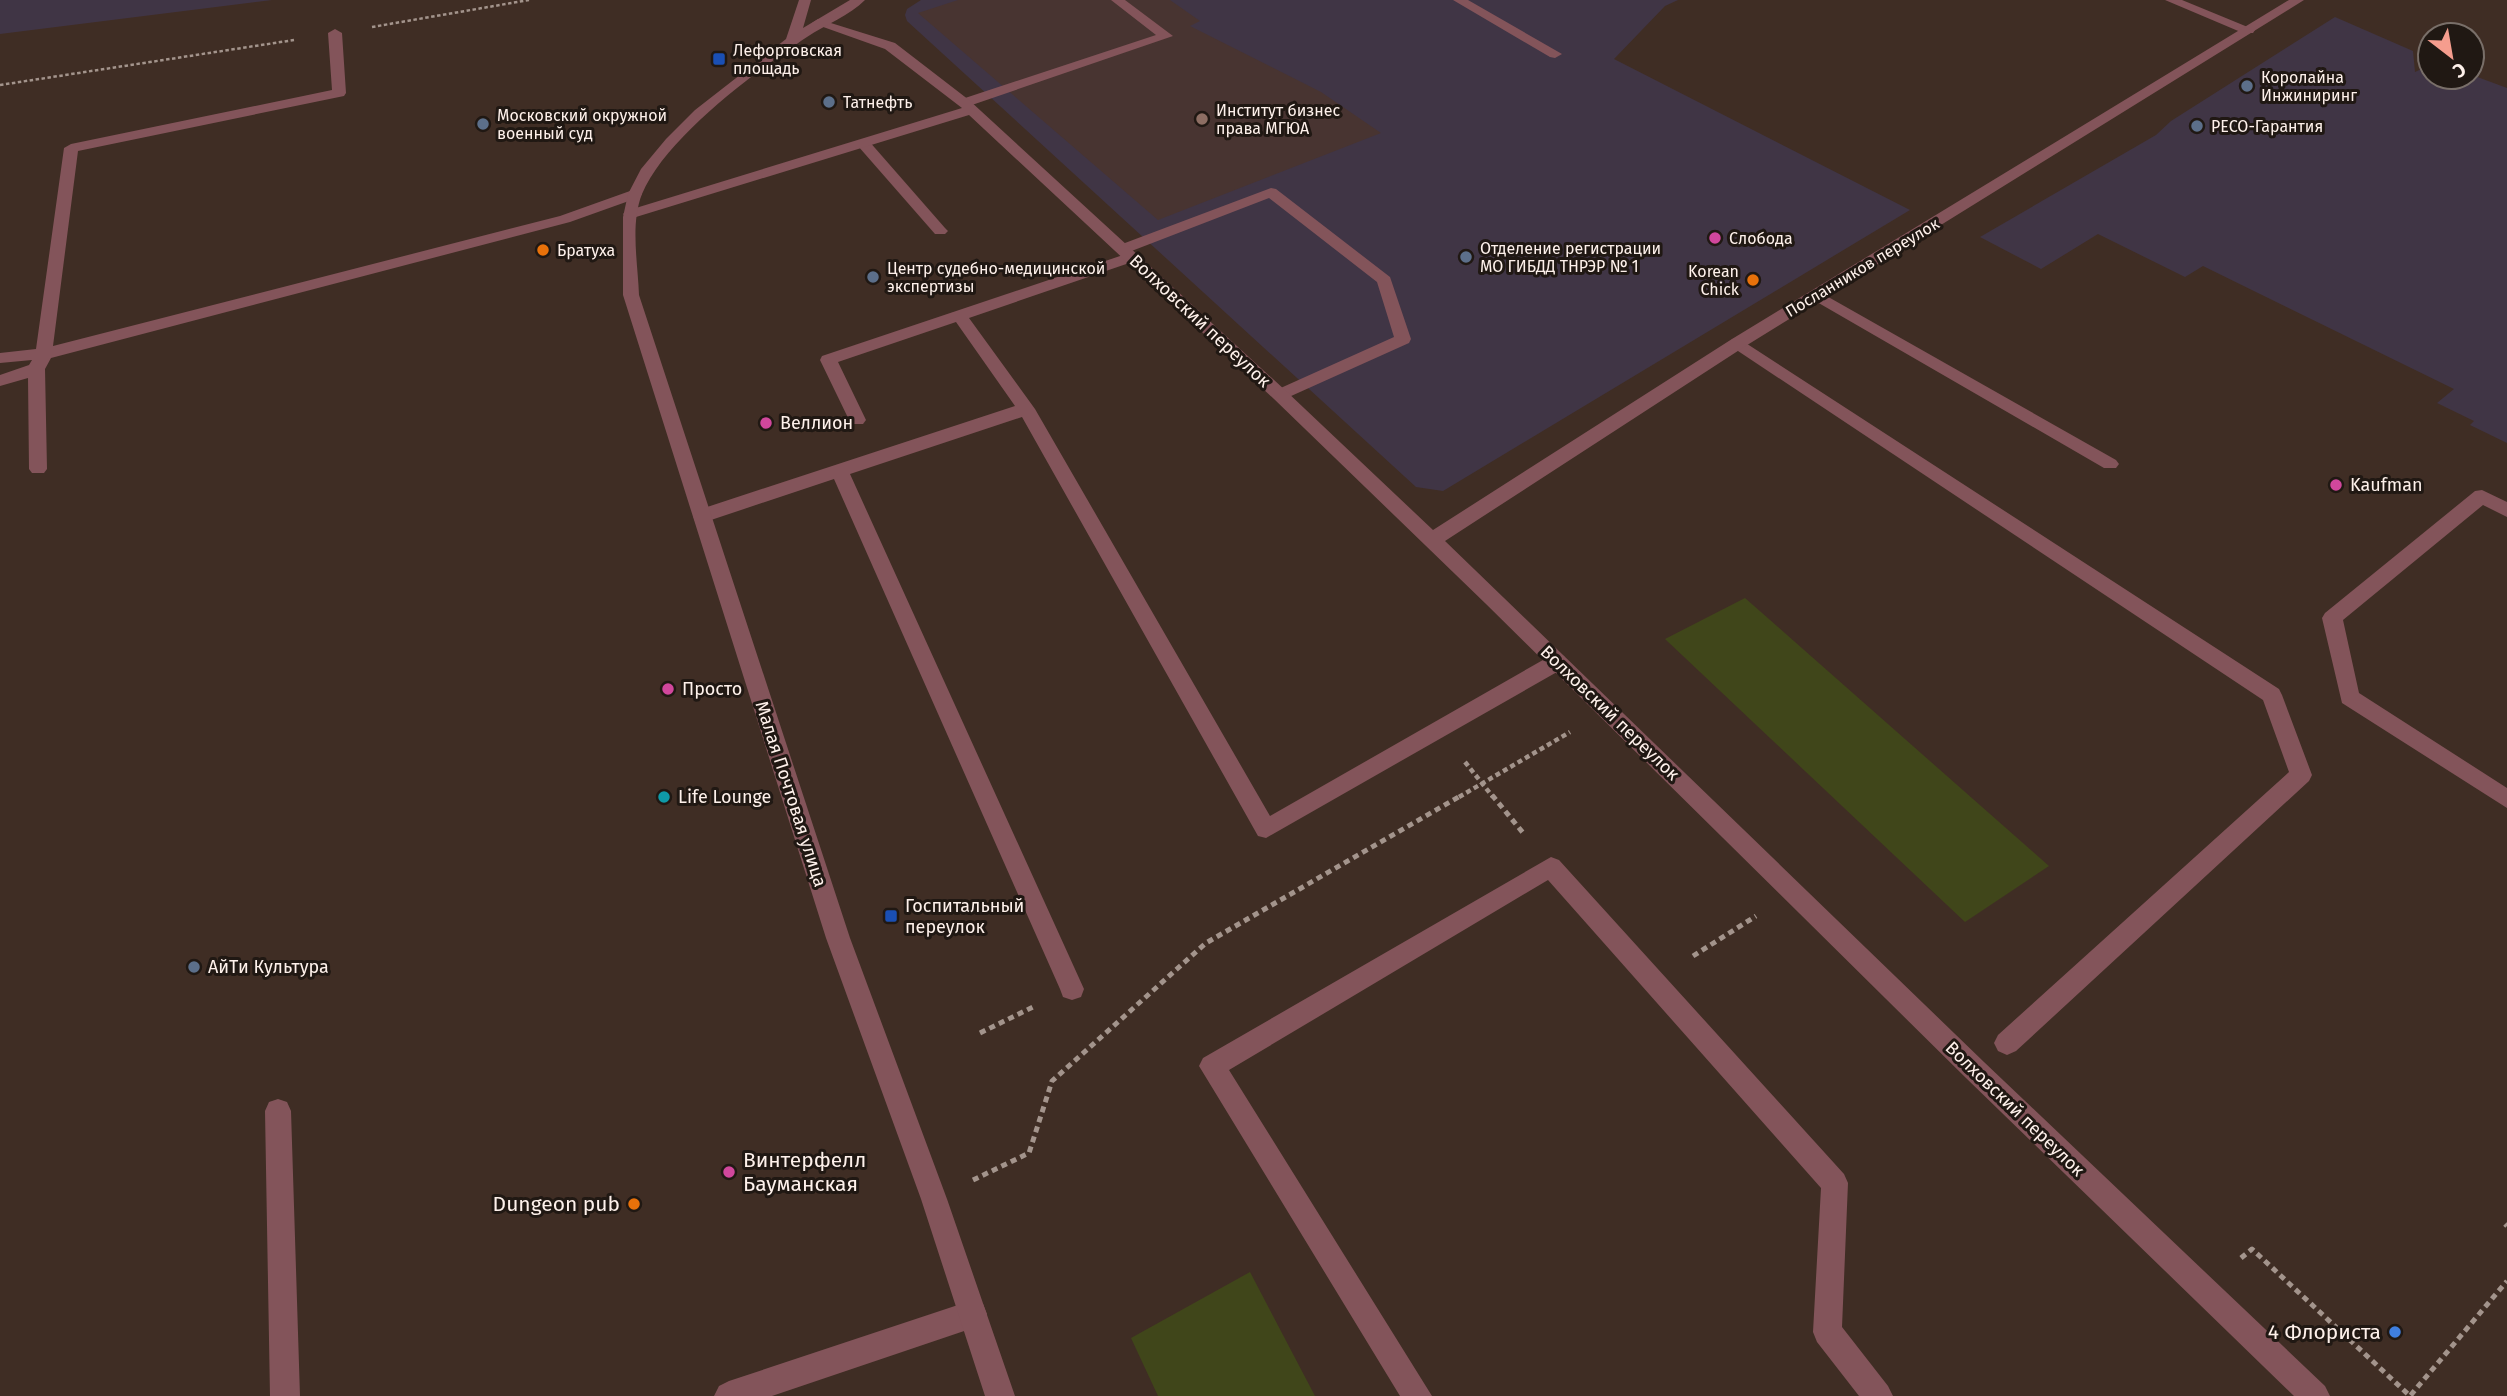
<svg xmlns="http://www.w3.org/2000/svg" width="2507" height="1396" viewBox="0 0 2507 1396" font-family="'Fira Sans',sans-serif">
  <style>
    .commercial { fill: #403545 }
    .education { fill: #483431 }
    .green { fill: #40461a }
    .lines { fill: none; stroke-linecap: round; stroke-linejoin: round }
    .path-far2 { stroke: #a3948c; stroke-width: 2.5; stroke-dasharray: 3.5 2.5; stroke-linecap: butt }
    .path-far1 { stroke: #a3948c; stroke-width: 4.5; stroke-dasharray: 5 3.5; stroke-linecap: butt }
    .path { stroke: #a3948c; stroke-width: 5; stroke-dasharray: 6 4.5; stroke-linecap: butt }
    .service { fill: #83545a; fill-rule: evenodd }
    .minor { fill: #83545a; fill-rule: evenodd }
    .tertiary { fill: #83545a; fill-rule: evenodd }
    .transit-dot { fill: #1a4fb4; stroke: #201813; stroke-width: 2.5 }
    .service-dot { fill: #5c6f8a; stroke: #201813; stroke-width: 2.5 }
    .education-dot { fill: #8d6e63; stroke: #201813; stroke-width: 2.5 }
    .hotel-dot { fill: #d1479c; stroke: #201813; stroke-width: 2.5 }
    .food-dot { fill: #e8710a; stroke: #201813; stroke-width: 2.5 }
    .culture-dot { fill: #0f9aa8; stroke: #201813; stroke-width: 2.5 }
    .shop-dot { fill: #3f7fe0; stroke: #201813; stroke-width: 2.5 }
    .labels { text-anchor: middle; stroke-width: 6; stroke-linejoin: round; paint-order: stroke }
    .far-poi-label { font-size: 16px; fill: #fef1eb; stroke: #201813; text-anchor: start }
    .far-street-label { font-size: 16px; fill: #fef1eb; stroke: #201813 }
    .street-label { font-size: 18px; fill: #fef1eb; stroke: #201813 }
    .poi-label { font-size: 18px; fill: #fef1eb; stroke: #201813; text-anchor: start }
    .near-poi-label { font-size: 21px; fill: #fef1eb; stroke: #201813; text-anchor: end }
  </style>
  <rect width="100%" height="100%" fill="#3f2d24"/>
  <path class="commercial" d="M 0,0 L 272,0 L 0,34 Z
    M 921,0 L 1678,0 L 1665,6 L 1614,59 L 1910,210 L 1443,491 L 1416,487 L 907,21 L 905,15 L 907,9 Z
    M 2335,17 L 2413,51 L 2415,72 L 2430,65 L 2430,77 L 2472,77 L 2472,75 L 2507,88 L 2507,443 L 2470,425 L 2474,421 L 2437,403 L 2454,389 L 2203,266 L 2185,277 L 2098,234 L 2041,269 L 1980,237 L 2156,135 L 2171,121 Z"/>
  <path class="education" d="M 958,0 L 1170,0 L 1200,21 L 1190,26 L 1321,92 L 1381,133 L 1158,220 L 918,13 Z"/>
  <path class="green" d="M 1745,598 L 2049,866 L 1965,922 L 1665,639 Z
    M 1250,1272 L 1315,1396 L 1158,1396 L 1131,1338 Z"/>
  <g class="lines">
    <path class="path-far2" d="M 372,27 L 529,0
      M 0,85 L 294,40"/>
    <path class="path-far1" d="M 1465,762 L 1493,797
      M 1459,797 L 1570,732"/>
    <path class="path" d="M 1492,795 L 1524,834
      M 1693,956 L 1756,916
      M 980,1033 L 1033,1007
      M 973,1180 L 1029,1153 L 1052,1081 L 1206,943 L 1462,795
      M 2505,1224 L 2507,1226
      M 2241,1258 L 2252,1249 L 2410,1396 L 2507,1281"/>
    <path class="service" d="M 1111,0 L 1125,0 L 1173,36 L 969,106 L 964,107 L 957,103 L 959,100 L 1156,35 Z
      M 1453,0 L 1468,0 L 1562,54 L 1555,58 L 1550,57 Z
      M 2165,0 L 2182,0 L 2255,30 L 2253,33 L 2243,33 Z
      M 335,29 L 342,33 L 346,93 L 344,96 L 78,151 L 53,346 L 560,216 L 630,191 L 635,190 L 642,194 L 640,197 L 570,222 L 51,358 L 45,369 L 47,469 L 44,473 L 32,473 L 29,469 L 28,378 L 0,386 L 0,375 L 29,365 L 32,360 L 0,363 L 0,353 L 36,349 L 64,148 L 71,144 L 332,90 L 328,33 Z
      M 863,139 L 868,140 L 945,228 L 948,231 L 945,234 L 935,234 L 858,146 L 856,143 Z
      M 1271,188 L 1276,189 L 1390,277 L 1411,339 L 1409,343 L 1280,401 L 1271,395 L 1274,391 L 1394,337 L 1377,282 L 1269,198 L 1129,252 L 1123,254 L 1115,249 L 1117,246 Z
      M 1132,252 L 1140,257 L 1138,260 L 969,318 L 1035,409 L 1270,816 L 1550,656 L 1557,654 L 1564,656 L 1567,662 L 1564,668 L 1266,838 L 1258,836 L 1022,417 L 850,474 L 1084,989 L 1081,997 L 1072,1000 L 1063,997 L 1060,989 L 834,479 L 702,523 L 695,521 L 693,516 L 695,511 L 1015,406 L 956,322 L 838,362 L 866,420 L 863,424 L 851,424 L 820,360 L 822,356 Z
      M 1816,290 L 2116,460 L 2119,464 L 2116,468 L 2104,468 L 1810,298 L 1808,295 Z
      M 1738,338 L 2279,689 L 2282,695 L 2312,775 L 2309,781 L 2016,1051 L 2007,1055 L 1998,1051 L 1994,1043 L 1998,1035 L 2289,772 L 2263,700 L 1732,347 L 1730,343 L 1732,339 Z
      M 2482,490 L 2507,502 L 2507,517 L 2483,505 L 2343,620 L 2359,693 L 2507,788 L 2507,808 L 2342,703 L 2322,618 L 2325,613 L 2475,491 Z
      M 1551,857 L 1559,860 L 1844,1174 L 1848,1183 L 1842,1327 L 1888,1386 L 1893,1396 L 1859,1396 L 1817,1342 L 1813,1332 L 1821,1188 L 1548,880 L 1229,1070 L 1432,1396 L 1400,1396 L 1199,1066 L 1203,1058 Z
      M 278,1099 L 287,1102 L 291,1111 L 300,1396 L 270,1396 L 265,1111 L 269,1102 Z"/>
    <path class="minor" d="M 2289,0 L 2304,0 L 1744,347 L 1445,541 L 1984,1062 L 2325,1386 L 2330,1396 L 2294,1396 L 1966,1078 L 1486,604 L 1274,399 L 969,115 L 636,217 L 626,217 L 623,214 L 626,211 L 962,108 L 885,49 L 812,23 L 818,19 L 895,43 L 969,100 L 1286,391 L 1433,530 L 1732,339 Z
      M 973,1300 L 983,1304 L 987,1314 L 983,1324 L 973,1328 L 772,1396 L 714,1396 L 719,1386 L 729,1381 Z"/>
    <path class="tertiary" d="M 799,0 L 811,0 L 803,28 L 850,0 L 865,0 C 850,15 825,25 807,37 C 756,71 666,137 642,194 C 630,224 638,264 639,295 L 850,938 L 947,1199 L 1015,1396 L 985,1396 L 921,1199 L 826,938 L 623,295 L 623,217 L 628,194 L 641,169 L 666,139 L 695,110 L 786,39 Z"/>
  </g>
  <g class="transit-dot">
    <rect x="712" y="52" width="14" height="14" rx="3.5"/>
    <rect x="884" y="909" width="14" height="14" rx="3.5"/>
  </g>
  <g class="service-dot">
    <circle cx="2247" cy="86" r="7"/>
    <circle cx="829" cy="102" r="7"/>
    <circle cx="483" cy="124" r="7"/>
    <circle cx="2197" cy="126" r="7"/>
    <circle cx="1466" cy="257" r="7"/>
    <circle cx="873" cy="277" r="7"/>
    <circle cx="194" cy="967" r="7"/>
  </g>
  <circle class="education-dot" cx="1202" cy="119" r="7"/>
  <g class="hotel-dot">
    <circle cx="1715" cy="238" r="7"/>
    <circle cx="766" cy="423" r="7"/>
    <circle cx="2336" cy="485" r="7"/>
    <circle cx="668" cy="689" r="7"/>
    <circle cx="729" cy="1172" r="7"/>
  </g>
  <g class="food-dot">
    <circle cx="543" cy="250" r="7"/>
    <circle cx="1753" cy="280" r="7"/>
    <circle cx="634" cy="1204" r="7"/>
  </g>
  <circle class="culture-dot" cx="664" cy="797" r="7"/>
  <circle class="shop-dot" cx="2395" cy="1332" r="7"/>
  <g class="labels">
    <g class="far-poi-label">
      <text x="733" y="56">Лефортовская<tspan x="733" dy="18">площадь</tspan></text>
      <text x="2261" y="83">Королайна<tspan x="2261" dy="18">Инжиниринг</tspan></text>
      <text x="843" y="108">Татнефть</text>
      <text x="1216" y="116">Институт бизнес<tspan x="1216" dy="18">права МГЮА</tspan></text>
      <text x="497" y="121">Московский окружной<tspan x="497" dy="18">военный суд</tspan></text>
      <text x="2211" y="132">РЕСО-Гарантия</text>
      <text x="1729" y="244">Слобода</text>
      <text x="1480" y="254">Отделение регистрации<tspan x="1480" dy="18">МО ГИБДД ТНРЭР № 1</tspan></text>
      <text x="557" y="256">Братуха</text>
      <text x="887" y="274">Центр судебно-медицинской<tspan x="887" dy="18">экспертизы</tspan></text>
      <text x="1739" y="277" text-anchor="end">Korean<tspan x="1739" dy="18">Chick</tspan></text>
    </g>
    <g class="far-street-label">
      <text transform="translate(1862 267) rotate(-31)" y="6">Посланников переулок</text>
    </g>
    <g class="street-label">
      <text transform="translate(1200 321) rotate(43)" y="6">Волховский переулок</text>
      <text transform="translate(1610 713) rotate(44)" y="6">Волховский переулок</text>
      <text transform="translate(791 794) rotate(72)" y="6">Малая Почтовая улица</text>
      <text transform="translate(2015 1109) rotate(44)" y="6">Волховский переулок</text>
    </g>
    <g class="poi-label">
      <text x="780" y="429">Веллион</text>
      <text x="2350" y="491">Kaufman</text>
      <text x="682" y="695">Просто</text>
      <text x="678" y="803">Life Lounge</text>
      <text x="905" y="912">Госпитальный<tspan x="905" dy="21">переулок</tspan></text>
      <text x="208" y="973">АйТи Культура</text>
    </g>
    <g class="near-poi-label">
      <text x="743" y="1167" text-anchor="start">Винтерфелл<tspan x="743" dy="24">Бауманская</tspan></text>
      <text x="620" y="1211">Dungeon pub</text>
      <text x="2381" y="1339">4 Флориста</text>
    </g>
  </g>
  <g transform="translate(2451 56) rotate(149)"><circle r="33" fill="#201813" stroke="#796f69" stroke-width="2"/>
  <path d="M0-5L12 26L0 18L-12 26Z" fill="#f59d8e"/>
  <text y="-10" font-size="19" font-weight="bold" text-anchor="middle" fill="#fef1eb">С</text>
  </g>
</svg>
